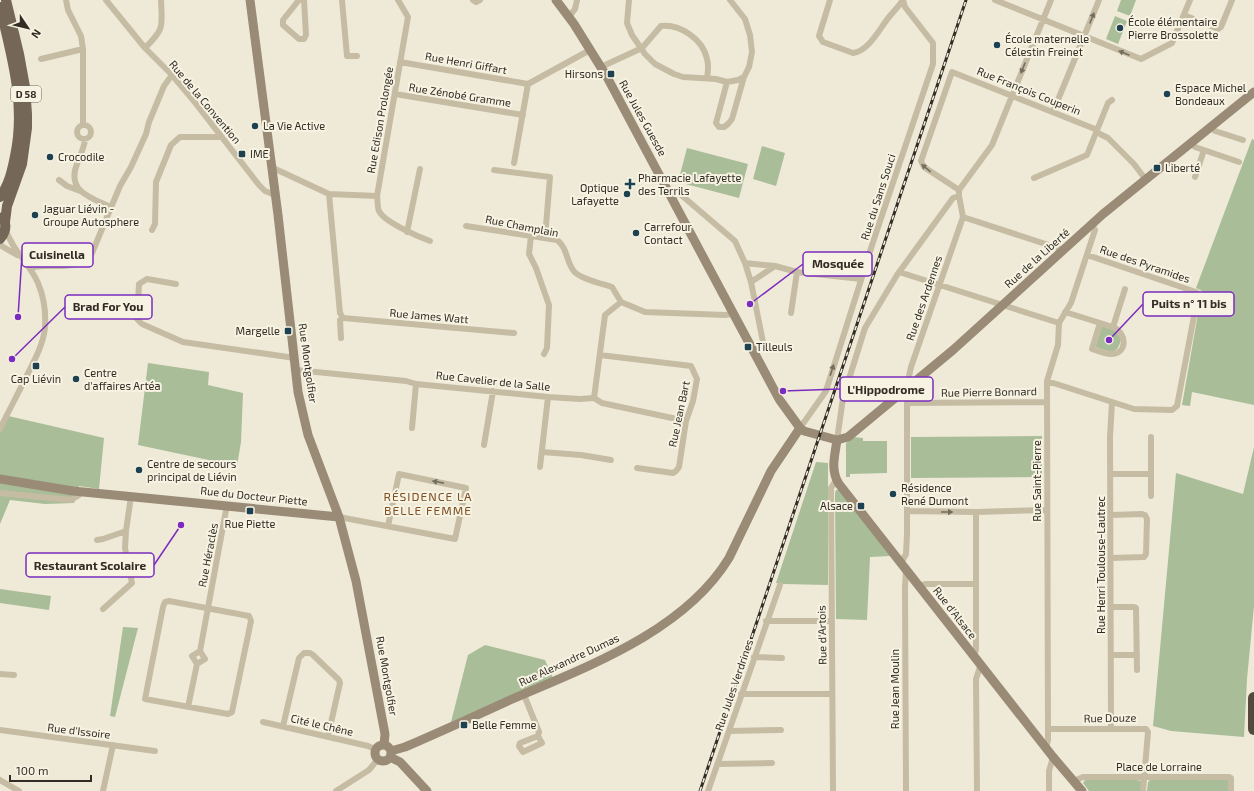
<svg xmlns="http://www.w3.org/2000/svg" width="1254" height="791" viewBox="0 0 1254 791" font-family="'Exo 2',sans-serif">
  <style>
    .green { fill: #a8bd98 }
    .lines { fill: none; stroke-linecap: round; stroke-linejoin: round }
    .street { stroke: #c6bca4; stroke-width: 6 }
    .secondary { stroke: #9a8b76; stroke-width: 9 }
    .primary { stroke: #746757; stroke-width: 10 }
    .highway { stroke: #53493d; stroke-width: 12 }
    .rail-casing { stroke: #322c25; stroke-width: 3 }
    .rail { stroke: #f7f3e3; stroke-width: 1.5; stroke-dasharray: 4.5; stroke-linecap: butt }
    .oneway { fill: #756d5e }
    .poi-dot { fill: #1d4151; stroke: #f7f3e3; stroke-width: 1.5 }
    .labels { text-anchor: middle; stroke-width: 4; stroke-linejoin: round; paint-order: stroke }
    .shield { fill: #f7f3e3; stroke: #6d685e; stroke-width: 1 }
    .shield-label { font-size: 10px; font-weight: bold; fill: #322c25 }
    .poi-label { font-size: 11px; fill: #322c25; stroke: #f7f3e3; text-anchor: start }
    .street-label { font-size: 11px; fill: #322c25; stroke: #f7f3e3 }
    .neighbourhood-label { font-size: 12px; letter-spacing: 1px; fill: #7d4e22; stroke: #f7f3e3 }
    .leader { fill: none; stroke: #7b2cbf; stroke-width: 1.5 }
    .callout-dot { fill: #7b2cbf; stroke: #f7f3e3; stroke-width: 1.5 }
    .callout { fill: #f7f3e3; stroke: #7b2cbf; stroke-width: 1.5 }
    .callout-label { font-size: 12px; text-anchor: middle; font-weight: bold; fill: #322c25 }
  </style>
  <rect width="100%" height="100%" fill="#efead7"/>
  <path class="green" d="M 1121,0 L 1136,0 L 1130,16 L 1117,11 Z
    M 1115,16 L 1127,21 L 1118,44 L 1106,39 Z
    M 1252,139 L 1254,140 L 1254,405 L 1192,392 L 1190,406 L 1182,405 L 1202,291 L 1196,288 Z
    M 762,146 L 785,153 L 776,186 L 753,179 Z
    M 687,148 L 748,164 L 739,198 L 678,182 Z
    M 1102,326 L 1116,331 L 1121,339 C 1118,356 1109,352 1096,347 L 1096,345 Z
    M 148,363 L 209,372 L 208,385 L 243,393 L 241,442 L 237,466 L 138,445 Z
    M 4,415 L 104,438 L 99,489 L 79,486 L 74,503 L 45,504 L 10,500 L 0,524 L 0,424 Z
    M 1042,436 L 1042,477 L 911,478 L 911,437 Z
    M 853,437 L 863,438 L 863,441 L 887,441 L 887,473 L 850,474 L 850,477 L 846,477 L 846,443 Z
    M 1254,447 L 1254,606 L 1247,679 L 1244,737 L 1171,731 L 1153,726 L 1176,473 L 1243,494 Z
    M 816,462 L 828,463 L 828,585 L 783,584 L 776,583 Z
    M 836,490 L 839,490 L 890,556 L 870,557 L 867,620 L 836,619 L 835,493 Z
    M 0,589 L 51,596 L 49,610 L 0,603 Z
    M 123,627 L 138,628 L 115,717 L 110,716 Z
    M 485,645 L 545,660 L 553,678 L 451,722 L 468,655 Z
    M 1228,779 L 1229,781 L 1229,791 L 1147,791 L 1148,782 L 1150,780 Z
    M 1085,780 L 1136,780 L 1143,781 L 1142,791 L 1089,791 L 1083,783 Z"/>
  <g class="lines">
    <path class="street" d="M 66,0 L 68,10 L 81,36 L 83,49 L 83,125
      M 106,0 L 145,48 L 172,75 L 193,100 L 259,185 L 265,191 L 275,195
      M 299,0 L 283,20 L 283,25 L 299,39 L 304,39 L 306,35 L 304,0
      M 342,0 L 347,56 L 357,56
      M 398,0 L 408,17 L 377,196 C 378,200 377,207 379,211 C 384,222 419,237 430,241
      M 473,0 L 476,2 L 480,0
      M 629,0 L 627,23 L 632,35 L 645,54 L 655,64 L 674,74 L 683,77 L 716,79 L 727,82 L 716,123 L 719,127 L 724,127 L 728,124 L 732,119 L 744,77 L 749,67 L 752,52 L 750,35 L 745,19 L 730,0
      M 830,0 L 819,36 L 823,42 L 853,53 C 869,51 880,28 889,17 C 894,11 899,6 903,0
      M 995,0 L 1141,59 L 1172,43 L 1190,0
      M 1184,15 L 1218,29 L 1221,27 L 1232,0
      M 569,17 L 575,9 L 577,0
      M 145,48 C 165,28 162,27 161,0
      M 41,59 L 83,49
      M 400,62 L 528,84
      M 601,67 L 642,48 L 661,26 C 680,24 703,39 707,59 C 709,65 708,72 707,78
      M 727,82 L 738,80 L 744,77
      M 395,94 L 523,115
      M 1053,112 L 1099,0
      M77 132a7 7 0 1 1 14 0a7 7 0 1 1-14 0Z
      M 1211,127 L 1215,131 L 1243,140
      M 85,140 C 84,148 80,156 77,164 C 66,191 91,198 111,207
      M 1191,143 L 1195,147 L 1239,162
      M 514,163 L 528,84 L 590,50
      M 271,167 L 329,194 L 377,196
      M 494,170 L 550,177 L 545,238
      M 1195,177 L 1204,150
      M 1034,178 L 1087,155 L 1108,103 L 1112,100
      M 59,180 L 67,186 L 80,191
      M 959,190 L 924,167 L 921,161 L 952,72 L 1095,129 L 1100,134 L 1108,138 L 1134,164 L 1146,180
      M 959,190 L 992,145 L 1051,0
      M 670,193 L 674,192 L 680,194 L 735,241 L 745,263 L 751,282 L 764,347 L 753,351
      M 329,194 L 340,313 L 343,318 L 340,320 L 341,338
      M 959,196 L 963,217 L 1064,250
      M 466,226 L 557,240 C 567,247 566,260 573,270 C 577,278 603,284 612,287 L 621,302 L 645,312 L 725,315 L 733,314
      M 152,230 L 155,224 L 156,182 L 171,145 L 180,137 L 222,137
      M 407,232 L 420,169
      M 531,236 L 529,254 L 536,268 L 549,305 L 547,348 L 544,354
      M 0,245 L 17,255
      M 745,263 L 775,266 L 797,272 L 861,279
      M 31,269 C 35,266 40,266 46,266 C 65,266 77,268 92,253 L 120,186 L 131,167 L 146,134 L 149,122 L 164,86 L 172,75
      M 899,272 L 1059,323
      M 751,282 L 775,266
      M 176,284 L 147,279 L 139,284 L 137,319 L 142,324 L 183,342 L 295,358
      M 1065,312 L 1113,327 C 1128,334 1127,354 1111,354 C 1105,354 1098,351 1092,349 L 1100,323
      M 791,313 L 797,272
      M 343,318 L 514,333
      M 1113,327 L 1125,289
      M 600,355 L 691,366 L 697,379 L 693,401 L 686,421 L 679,467 L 676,471 L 673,473 L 637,468
      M 296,370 L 406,381 L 416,384 L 548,397 L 580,399 L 594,398 L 602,403 L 686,421
      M 1047,381 L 1134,409 L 1172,410 L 1177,406 L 1198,295 L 1196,292 L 1087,255
      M 910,386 L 908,381 L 911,367 L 963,217
      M 594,398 L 605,315 L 621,302
      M 907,403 L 1047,402
      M 412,428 L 416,384
      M 800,428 L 826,391 L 874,239 L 933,64 L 933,43 L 905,7 L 903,0
      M 0,429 C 8,412 17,396 25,379 C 33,363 43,346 45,328 C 46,313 44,297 38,283 C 29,262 13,252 5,228
      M 1151,437 L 1151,496
      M 837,440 L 843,398 L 865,328 L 897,275 L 953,198 L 959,196 L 959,190
      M 484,445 L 493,391
      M 542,452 L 581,455 L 611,460
      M 540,467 L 548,397
      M 1111,474 L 1151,474
      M 0,493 L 71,500 L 79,495 L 80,492
      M 908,511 L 976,512 L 1047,510
      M 339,517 L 455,539 L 466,488 L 399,474 L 388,526
      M 97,540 L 103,539 L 126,531
      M 1111,558 L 1144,557 L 1146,554 L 1147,519 L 1145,515 L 1142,514 L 1111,515
      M 901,563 L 906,554 L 907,534 L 907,392 L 905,390
      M 919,586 L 926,584 L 976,584
      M 169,601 L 249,616 L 251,621 L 232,712 L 228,714 L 145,699 L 163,607 L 165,602 Z
      M 1111,607 L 1134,607 L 1136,608 L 1137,670
      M 103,609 L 132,583 L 125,548 L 126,531 L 131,496
      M 766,621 L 832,621
      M 200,651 L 192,656 L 197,664 L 205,659 L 200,651 L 227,505
      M 974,655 L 976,650 L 976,512
      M 1111,655 L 1137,655
      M 754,657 L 782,658
      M 0,674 L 14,675
      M 741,694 L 832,694
      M 524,695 L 539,732 L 538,736 L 542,743 L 523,752 L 519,746 L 520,743 L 538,736
      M 188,707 L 197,664
      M 263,722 L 368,746 L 375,749
      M 283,726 L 299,658 L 304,653 L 310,653 L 313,655 L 339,680 L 340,683 L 328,736
      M 1111,728 L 1110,437 L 1112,402
      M 1048,729 L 1146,729 L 1148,732 L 1143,791
      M 0,730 L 155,751
      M 729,731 L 781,730
      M 1046,748 L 1048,740 L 1047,381 L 1058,345 L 1059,323 L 1071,303 L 1095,230 L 1092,224
      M 718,764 L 772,763
      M 0,780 L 19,791
      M 1074,781 L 1083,777 L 1229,777 L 1231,778 L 1231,791
      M 103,791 L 113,745
      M 336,791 L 369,770 L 378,759
      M 708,791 L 780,585
      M 833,791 L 831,488 L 836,480
      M 906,791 L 905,587 L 906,570
      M 977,791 L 976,679 L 980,667 L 982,665
      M 1049,791 L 1049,771 L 1053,757"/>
    <path class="secondary" d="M 250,0 L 278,215 L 298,392 L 308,435 L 339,517 L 356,581 L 385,734 L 384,745
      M 556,0 L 574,24 L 607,77 L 779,399 L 800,428 L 804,431 L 837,440 L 848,437 L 953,350 L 1103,214 L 1254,92
      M 837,440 C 835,455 830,470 839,484 L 1053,757 L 1082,791
      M 0,479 L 73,491 L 339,517
      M375 753a8 8 0 1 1 16 0a8 8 0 1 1-16 0Z
      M 391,751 L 405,747 C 440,732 475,716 510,700 C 586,667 684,632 729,558 L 771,471 L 800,428
      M 390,757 L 400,762 L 427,791"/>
    <path class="primary" d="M 0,7 C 12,57 26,105 15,156 C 12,171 9,185 0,197
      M 5,222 L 7,206 L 22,164 L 27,128 L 27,114 L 25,87 L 19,54 L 6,0
      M 0,239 C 6,232 7,225 3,217"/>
    <path class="highway" d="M 1254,698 L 1254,729"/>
    <g class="rail-casing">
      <path id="rail" d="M 700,791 L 966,0"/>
    </g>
    <use href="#rail" class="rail"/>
  </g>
  <defs><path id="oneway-solid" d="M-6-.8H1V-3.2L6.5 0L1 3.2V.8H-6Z"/></defs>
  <g class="oneway">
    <use href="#oneway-solid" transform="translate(1092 18) rotate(-68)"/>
    <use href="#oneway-solid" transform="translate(1124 53) rotate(-157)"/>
    <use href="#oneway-solid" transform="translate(1023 68) rotate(112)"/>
    <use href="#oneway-solid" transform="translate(926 168) rotate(-140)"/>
    <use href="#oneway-solid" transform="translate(832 370) rotate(-72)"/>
    <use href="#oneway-solid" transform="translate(438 482) rotate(-169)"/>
    <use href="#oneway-solid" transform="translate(947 512)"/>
  </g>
  <g class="poi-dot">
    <circle cx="1120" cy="28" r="4"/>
    <circle cx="997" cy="45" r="4"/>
    <rect x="607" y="70" width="8" height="8" rx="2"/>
    <circle cx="1167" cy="94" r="4"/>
    <circle cx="255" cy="126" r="4"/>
    <rect x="238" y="150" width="8" height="8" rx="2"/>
    <circle cx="50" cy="157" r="4"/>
    <rect x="1153" y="164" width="8" height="8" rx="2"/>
    <path d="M628 178h4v4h4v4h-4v4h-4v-4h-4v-4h4z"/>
    <circle cx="627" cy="194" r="4"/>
    <circle cx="35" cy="215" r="4"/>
    <circle cx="636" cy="233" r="4"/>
    <rect x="284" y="327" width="8" height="8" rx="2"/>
    <rect x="744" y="343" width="8" height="8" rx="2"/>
    <rect x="32" y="362" width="8" height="8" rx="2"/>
    <circle cx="76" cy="379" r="4"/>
    <circle cx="139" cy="470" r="4"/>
    <circle cx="893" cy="494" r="4"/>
    <rect x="857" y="502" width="8" height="8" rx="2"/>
    <rect x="246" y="507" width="8" height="8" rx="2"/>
    <rect x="460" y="721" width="8" height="8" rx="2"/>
  </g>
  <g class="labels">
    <rect class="shield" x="11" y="86" width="30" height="16" rx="3"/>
    <g class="shield-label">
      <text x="26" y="98">D 58</text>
    </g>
    <g class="poi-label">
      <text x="1128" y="26">École élémentaire<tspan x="1128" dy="13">Pierre Brossolette</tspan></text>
      <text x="1005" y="43">École maternelle<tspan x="1005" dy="13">Célestin Freinet</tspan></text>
      <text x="603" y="78" text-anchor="end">Hirsons</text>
      <text x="1175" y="92">Espace Michel<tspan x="1175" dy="13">Bondeaux</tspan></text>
      <text x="263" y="130">La Vie Active</text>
      <text x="250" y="158">IME</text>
      <text x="58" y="161">Crocodile</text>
      <text x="1165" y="172">Liberté</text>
      <text x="638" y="182">Pharmacie Lafayette<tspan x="638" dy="13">des Terrils</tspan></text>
      <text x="619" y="192" text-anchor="end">Optique<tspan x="619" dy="13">Lafayette</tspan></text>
      <text x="43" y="213">Jaguar Liévin -<tspan x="43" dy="13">Groupe Autosphere</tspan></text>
      <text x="644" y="231">Carrefour<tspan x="644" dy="13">Contact</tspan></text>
      <text x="280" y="335" text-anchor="end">Margelle</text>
      <text x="756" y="351">Tilleuls</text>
      <text x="84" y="377">Centre<tspan x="84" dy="13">d'affaires Artéa</tspan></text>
      <text x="36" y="383" text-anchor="middle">Cap Liévin</text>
      <text x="147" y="468">Centre de secours<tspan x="147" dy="13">principal de Liévin</tspan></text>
      <text x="901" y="492">Résidence<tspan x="901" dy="13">René Dumont</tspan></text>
      <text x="853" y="510" text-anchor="end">Alsace</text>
      <text x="250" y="528" text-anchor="middle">Rue Piette</text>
      <text x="472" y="729">Belle Femme</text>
    </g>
    <g class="street-label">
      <text transform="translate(466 63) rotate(10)" y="4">Rue Henri Giffart</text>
      <text transform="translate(1029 91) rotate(22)" y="4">Rue François Couperin</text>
      <text transform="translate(460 95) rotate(9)" y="4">Rue Zénobé Gramme</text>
      <text transform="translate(205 102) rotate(50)" y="4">Rue de la Convention</text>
      <text transform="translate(643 118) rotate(61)" y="4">Rue Jules Guesde</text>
      <text transform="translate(380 120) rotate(-80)" y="4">Rue Edison Prolongée</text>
      <text transform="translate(878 197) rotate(-72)" y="4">Rue du Sans Souci</text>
      <text transform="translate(522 226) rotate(11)" y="4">Rue Champlain</text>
      <text transform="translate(1037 258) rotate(-42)" y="4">Rue de la Liberté</text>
      <text transform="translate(1145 264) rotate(19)" y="4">Rue des Pyramides</text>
      <text transform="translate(924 298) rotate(-71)" y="4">Rue des Ardennes</text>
      <text transform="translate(429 316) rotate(5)" y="4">Rue James Watt</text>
      <text transform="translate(308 363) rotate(82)" y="4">Rue Montgolfier</text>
      <text transform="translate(493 381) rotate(6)" y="4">Rue Cavelier de la Salle</text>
      <text transform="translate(989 392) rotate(-1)" y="4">Rue Pierre Bonnard</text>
      <text transform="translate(679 414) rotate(-78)" y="4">Rue Jean Bart</text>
      <text transform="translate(1037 481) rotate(-90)" y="4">Rue Saint-Pierre</text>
      <text transform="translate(254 496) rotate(6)" y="4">Rue du Docteur Piette</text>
      <text transform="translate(208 555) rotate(-79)" y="4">Rue Héraclès</text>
      <text transform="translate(1101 565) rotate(-90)" y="4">Rue Henri Toulouse-Lautrec</text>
      <text transform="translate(955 613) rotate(52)" y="4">Rue d'Alsace</text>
      <text transform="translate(822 635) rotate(-91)" y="4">Rue d'Artois</text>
      <text transform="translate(569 660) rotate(-25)" y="4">Rue Alexandre Dumas</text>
      <text transform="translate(387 676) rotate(80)" y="4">Rue Montgolfier</text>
      <text transform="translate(734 685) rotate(-71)" y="4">Rue Jules Verdrines</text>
      <text transform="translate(895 689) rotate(-90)" y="4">Rue Jean Moulin</text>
      <text transform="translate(1110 718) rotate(-1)" y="4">Rue Douze</text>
      <text transform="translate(322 725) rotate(13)" y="4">Cité le Chêne</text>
      <text transform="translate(79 731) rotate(7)" y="4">Rue d'Issoire</text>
      <text x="1159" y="771">Place de Lorraine</text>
    </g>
    <g class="neighbourhood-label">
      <text x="428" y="501">RÉSIDENCE LA<tspan x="428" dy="14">BELLE FEMME</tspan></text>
    </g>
  </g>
  <path class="leader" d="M18 317L22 255M750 304L803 264M1109 340L1143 304M12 359L65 307M783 391L840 389M181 525L154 565"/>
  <g class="callout-dot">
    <circle cx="18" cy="317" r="4"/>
    <circle cx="750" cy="304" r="4"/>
    <circle cx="1109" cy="340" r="4"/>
    <circle cx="12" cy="359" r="4"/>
    <circle cx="783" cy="391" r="4"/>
    <circle cx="181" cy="525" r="4"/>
  </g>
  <g class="callout">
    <rect x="22" y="243" width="71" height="24" rx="4"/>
    <rect x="803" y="252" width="69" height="24" rx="4"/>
    <rect x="1143" y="292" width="91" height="24" rx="4"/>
    <rect x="65" y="295" width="87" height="24" rx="4"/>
    <rect x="840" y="377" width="93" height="24" rx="4"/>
    <rect x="26" y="553" width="128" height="24" rx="4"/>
  </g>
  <g class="callout-label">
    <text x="57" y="259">Cuisinella</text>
    <text x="838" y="268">Mosquée</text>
    <text x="1189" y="308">Puits n° 11 bis</text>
    <text x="108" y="311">Brad For You</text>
    <text x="886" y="394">L'Hippodrome</text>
    <text x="90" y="570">Restaurant Scolaire</text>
  </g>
  <g transform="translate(28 28) rotate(125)" stroke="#f7f3e3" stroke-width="3" paint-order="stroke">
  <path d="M0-3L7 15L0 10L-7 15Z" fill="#322c25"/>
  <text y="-6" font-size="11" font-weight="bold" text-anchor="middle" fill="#322c25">N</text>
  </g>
  <path d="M10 775v6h81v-6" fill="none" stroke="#322c25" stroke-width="2"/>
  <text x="16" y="775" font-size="12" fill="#322c25" stroke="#f7f3e3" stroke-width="3" paint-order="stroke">100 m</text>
</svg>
